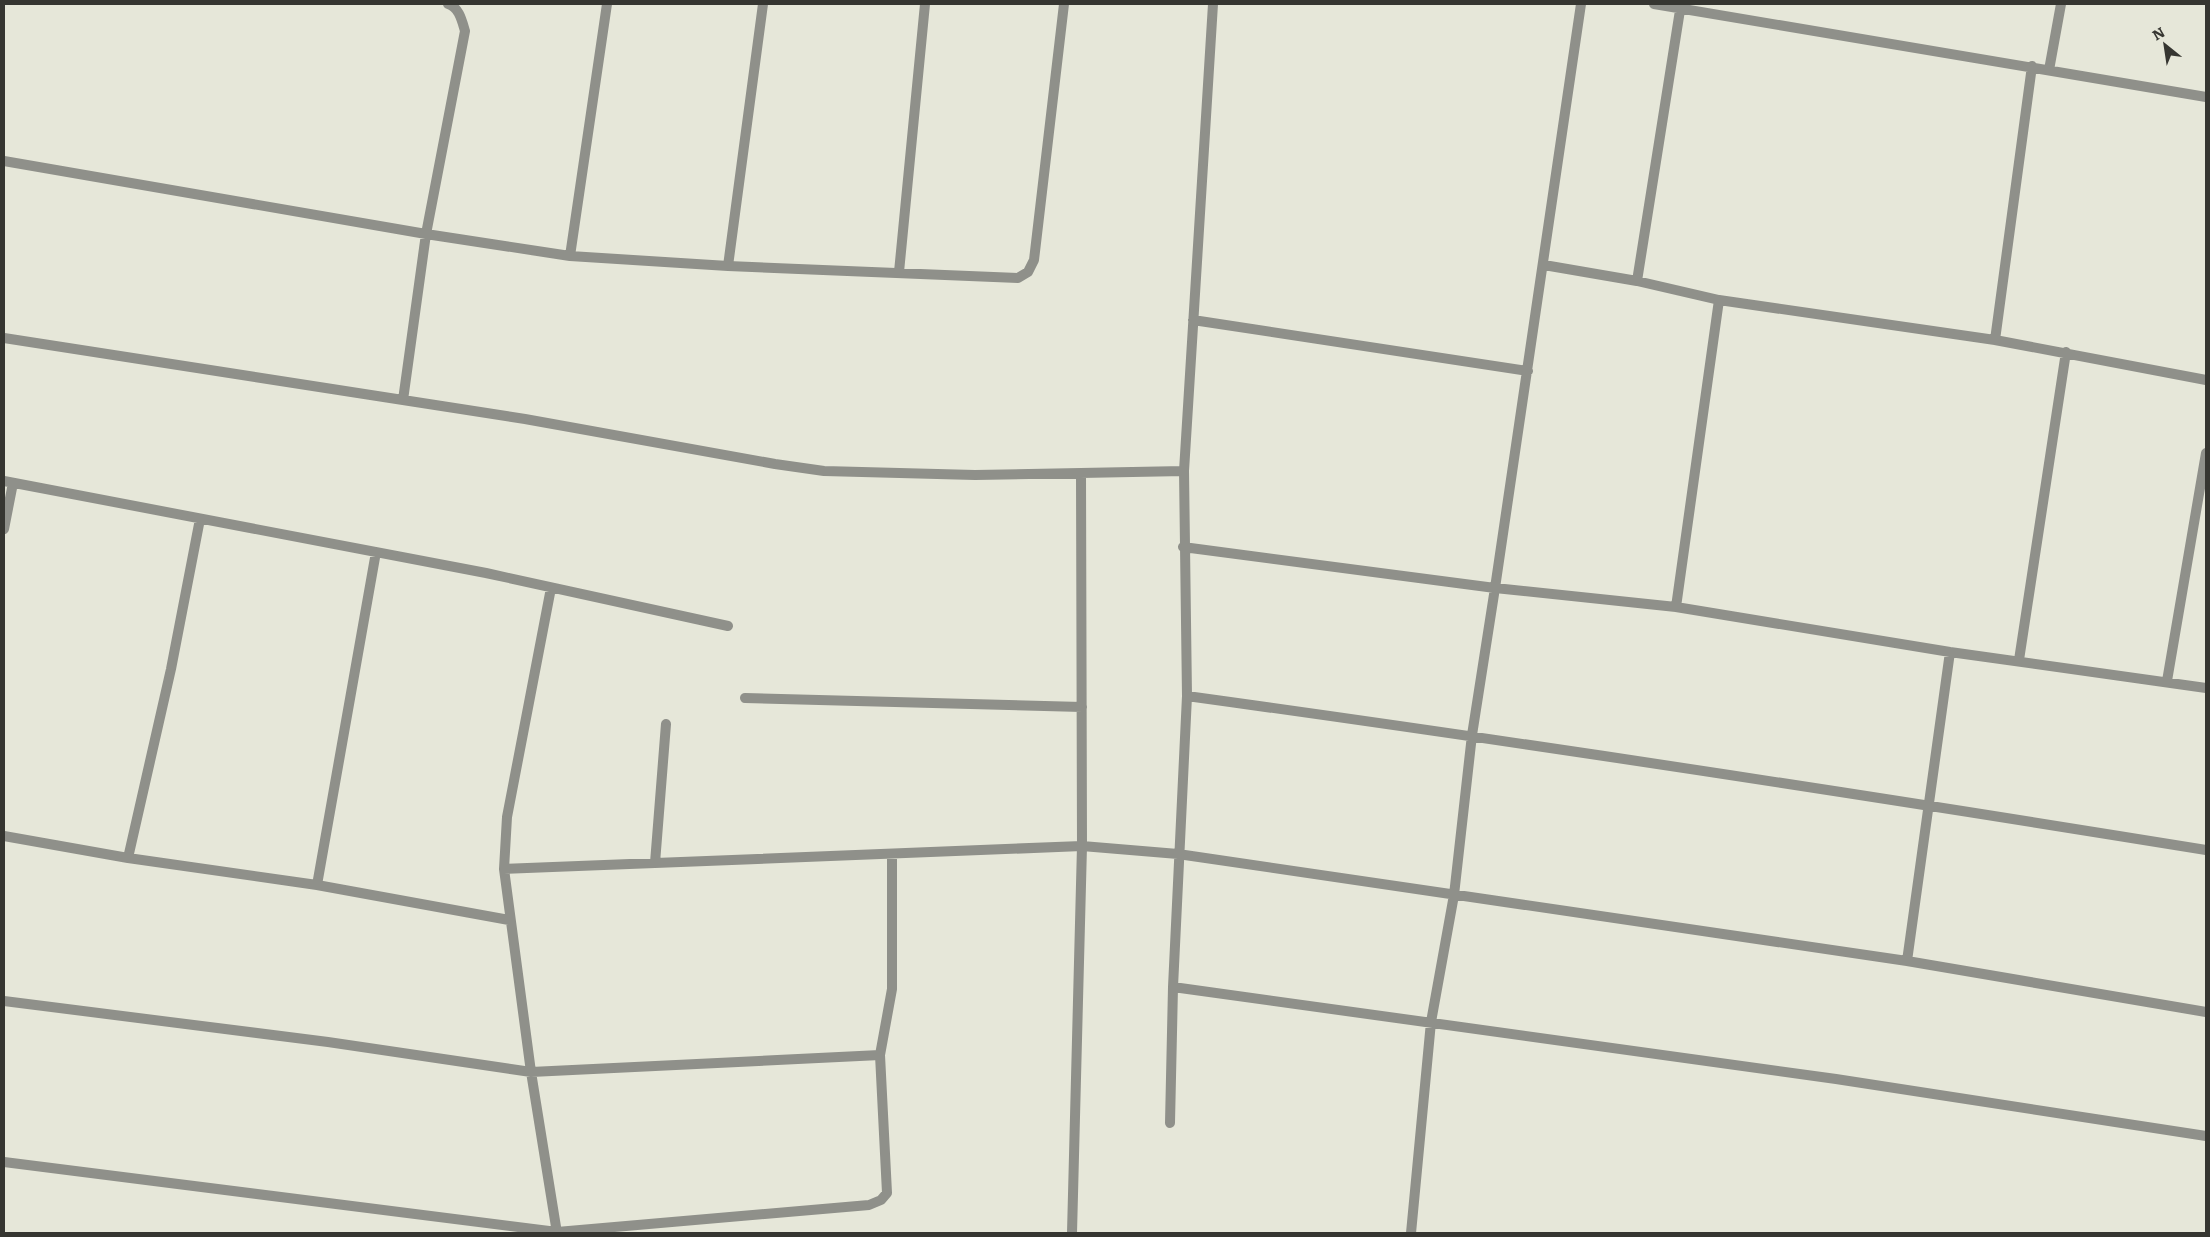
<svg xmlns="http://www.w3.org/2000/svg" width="2210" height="1237" viewBox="0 0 2210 1237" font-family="Literata,serif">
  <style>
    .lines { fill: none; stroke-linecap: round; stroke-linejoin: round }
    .street { stroke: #8f908a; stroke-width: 10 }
  </style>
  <rect width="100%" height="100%" fill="#e6e7d9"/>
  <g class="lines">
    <path class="street" d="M 1213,4 L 1184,471 L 1187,696 L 1173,987 L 1836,1079 L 2206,1136
      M 1654,4 L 2206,97
      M 2049,70 L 2061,4
      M 4,161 L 426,234 L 570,256 L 728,266 L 1018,278 L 1028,272 L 1034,260 L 1064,4
      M 570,256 L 607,4
      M 1544,265 L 1637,281 L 1719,300 L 1995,340 L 2206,380
      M 728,266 L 763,4
      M 899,272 L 925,4
      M 1637,281 L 1681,4
      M 1193,320 L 1528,371
      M 4,338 L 525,419 L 775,464 L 824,471 L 975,475 L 1184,471
      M 1995,340 L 2032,66
      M 403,400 L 426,234 L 465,31 C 462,21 459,7 448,4
      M 4,481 L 486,573 L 728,626
      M 4,529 L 13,483
      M 1183,547 L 1495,588 L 1581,4
      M 551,588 L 507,817 L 504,869 L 531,1072 L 557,1233
      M 1676,607 L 1719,300
      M 2019,660 L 2066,352
      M 2167,681 L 2206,453
      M 1187,696 C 1527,743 1867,795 2206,850
      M 745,698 L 1082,707
      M 4,836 L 128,858 L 317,885 L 509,920
      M 128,858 L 171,669 L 200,519
      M 655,863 L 666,724
      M 504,869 L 1082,846 L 1178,854 L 1907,961 L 2206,1012
      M 317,885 L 376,552
      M 1907,961 L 1950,652
      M 4,1001 L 328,1042 L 531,1072 L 880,1055
      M 1170,1123 L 1173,987
      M 4,1162 L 557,1232 L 869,1205 L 881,1200 L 887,1193 L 880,1055 L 892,989 L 892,854
      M 1072,1233 L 1082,846 L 1081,474
      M 1411,1233 L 1431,1022 L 1454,895 L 1472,735 L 1495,588 L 1676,607 L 1950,652 L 2206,688"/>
  </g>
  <rect width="2210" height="1237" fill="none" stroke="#363631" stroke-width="10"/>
  <g transform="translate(2165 45) rotate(330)" stroke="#e6e7d9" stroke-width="4" paint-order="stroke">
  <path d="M0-4L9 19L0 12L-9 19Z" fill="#363631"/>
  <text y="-8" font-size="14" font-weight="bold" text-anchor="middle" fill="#363631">N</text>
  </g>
</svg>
